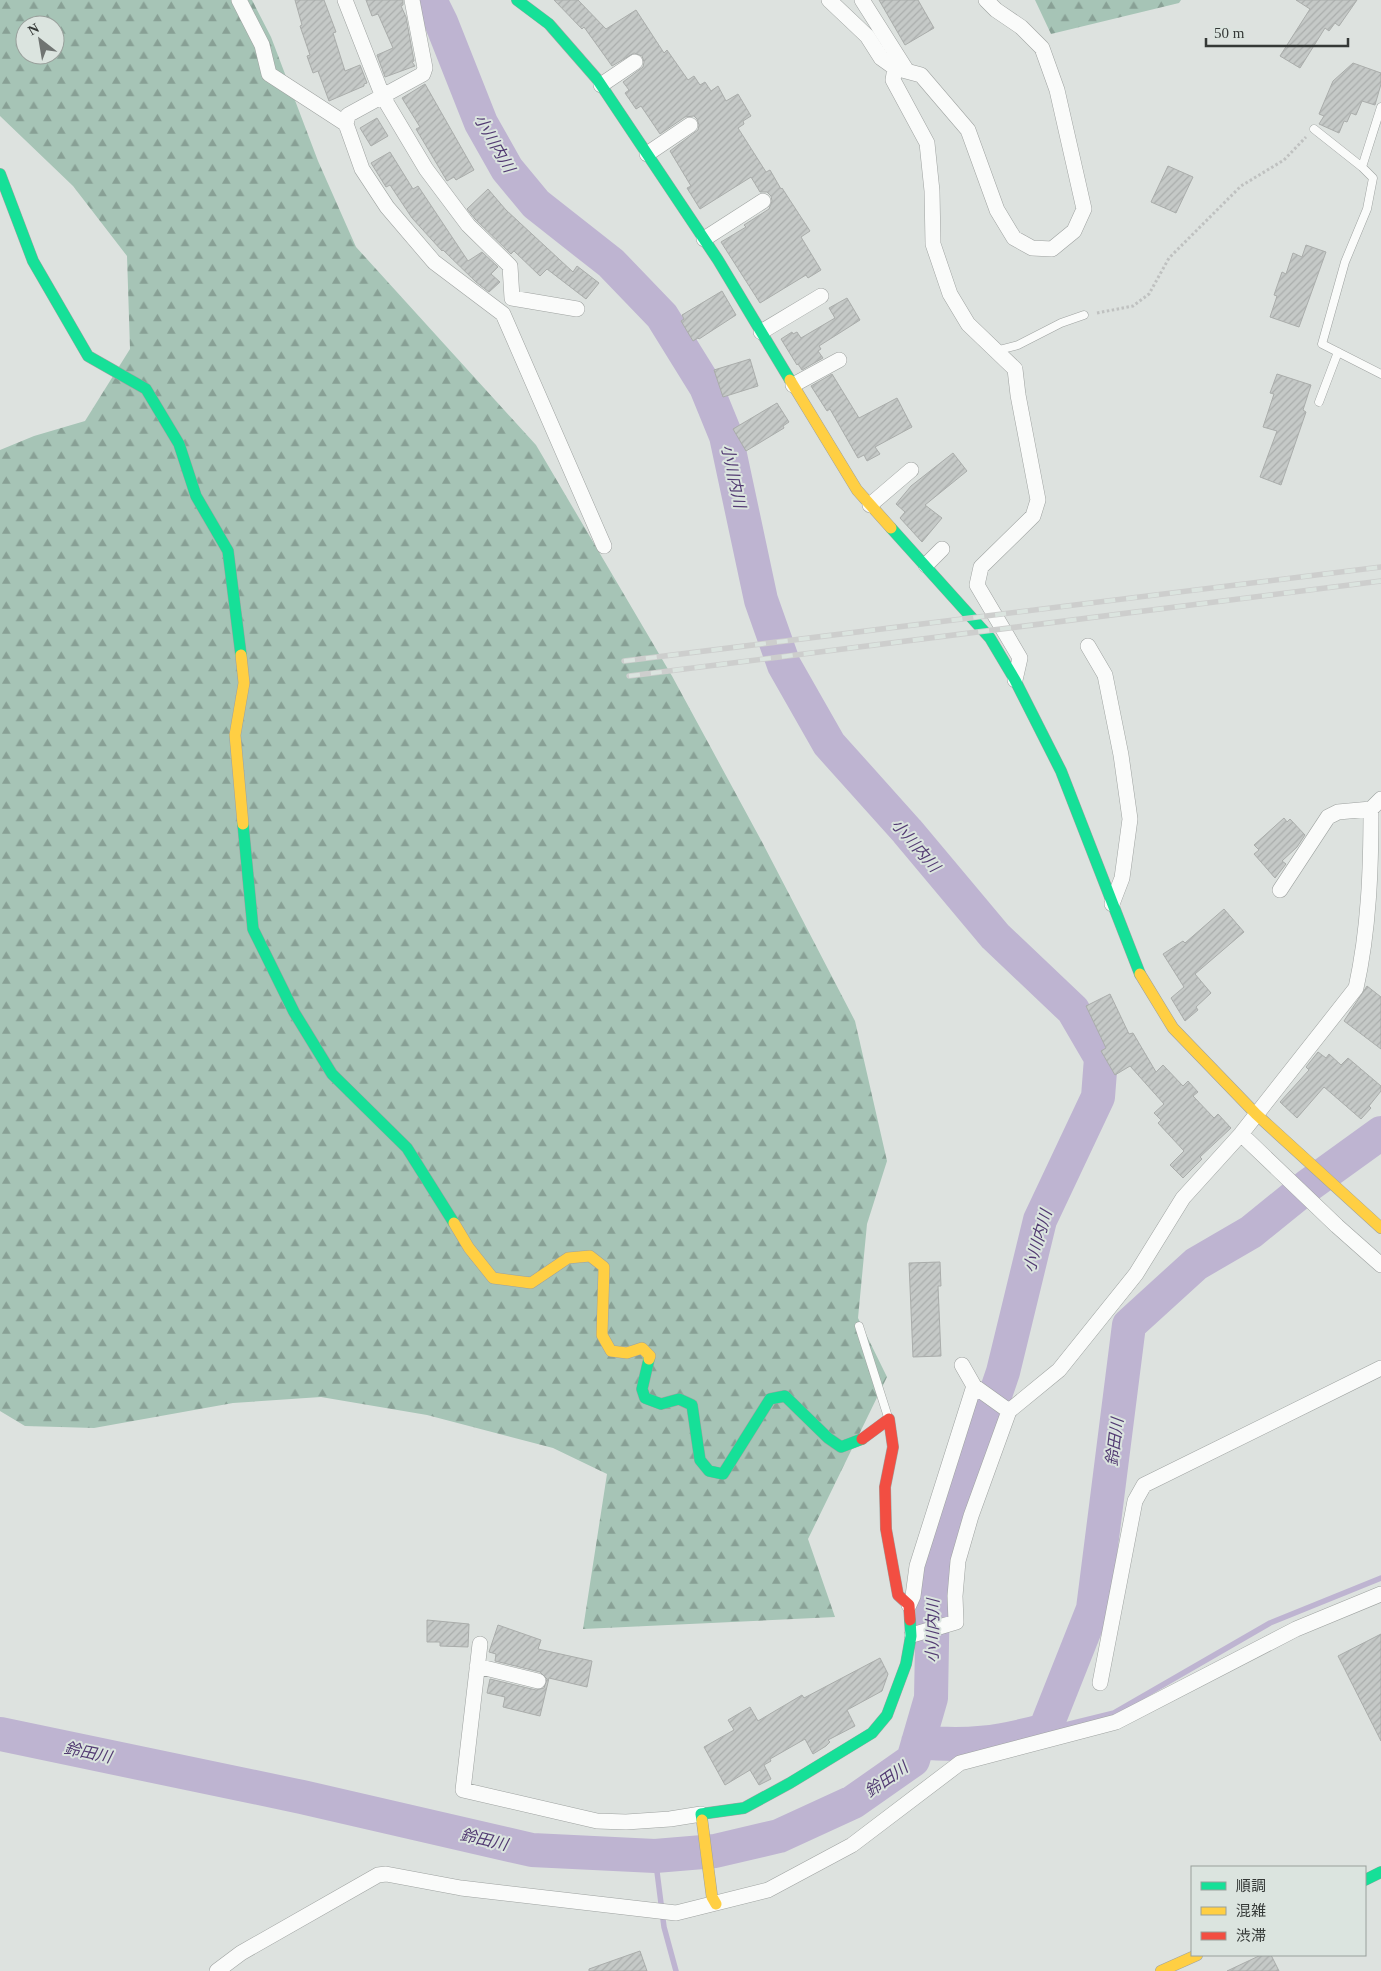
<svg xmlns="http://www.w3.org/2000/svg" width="1381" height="1971" viewBox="0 0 1381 1971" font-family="'Times New Roman','Noto Sans JP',serif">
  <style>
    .forest { fill: url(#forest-firs); fill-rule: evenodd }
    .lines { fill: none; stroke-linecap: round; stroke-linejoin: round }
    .stream { stroke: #beb4d1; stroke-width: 5.5 }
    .river { stroke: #beb4d1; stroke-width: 34 }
    .building { fill: url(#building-hatch); stroke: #aaadab }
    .lane-casing { stroke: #9ea2a0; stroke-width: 9 }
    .street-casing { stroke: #9ea2a0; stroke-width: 16 }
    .fast-casing { stroke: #9ea2a0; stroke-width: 12 }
    .slow-casing { stroke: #9ea2a0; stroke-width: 12 }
    .jam-casing { stroke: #9ea2a0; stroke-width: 12 }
    .path { stroke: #bfc1c0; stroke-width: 3; stroke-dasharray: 2.5 2.5; stroke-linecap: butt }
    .lane { stroke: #fafbfa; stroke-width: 8 }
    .street { stroke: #fafbfa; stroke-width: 15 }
    .fast { stroke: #16e098; stroke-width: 11 }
    .slow { stroke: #ffcf43; stroke-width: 11 }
    .jam { stroke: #f24e42; stroke-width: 11 }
    .rail-casing { stroke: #cdcecd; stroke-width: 5.5 }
    .rail { stroke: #dbe4df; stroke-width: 4; stroke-dasharray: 11; stroke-linecap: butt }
    .labels { text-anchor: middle; stroke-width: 4; stroke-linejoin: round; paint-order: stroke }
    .water-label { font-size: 16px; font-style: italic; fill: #523a72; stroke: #dbe4df }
  </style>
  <defs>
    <pattern id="forest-firs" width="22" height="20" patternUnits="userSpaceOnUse" patternTransform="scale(1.25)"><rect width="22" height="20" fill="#a6c4b6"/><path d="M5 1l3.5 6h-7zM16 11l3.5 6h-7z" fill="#88a095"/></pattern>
    <pattern id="building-hatch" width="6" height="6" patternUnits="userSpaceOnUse" patternTransform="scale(1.25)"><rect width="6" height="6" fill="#c5c9c7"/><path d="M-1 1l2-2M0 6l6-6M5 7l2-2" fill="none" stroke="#aaadac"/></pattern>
  </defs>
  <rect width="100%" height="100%" fill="#dde2df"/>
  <path class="forest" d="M 0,0 L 252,0 L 271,37 L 318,161 L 356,247 L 536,445 L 672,676 L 762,842 L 855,1021 L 887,1161 L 867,1224 L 858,1318 L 887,1377 L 808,1539 L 835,1617 L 583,1629 L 607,1474 L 553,1448 L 427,1415 L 321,1397 L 233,1403 L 94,1428 L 25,1426 L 0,1411 L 0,450 L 34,436 L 85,421 L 130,349 L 127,256 L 73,186 L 0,116 ZM 25,25 L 55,25 L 55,55 L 25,55 Z
    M 1035,0 L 1181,0 L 1179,3 L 1051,34 Z"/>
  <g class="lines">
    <path class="stream" d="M 1045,1730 L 1114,1713 L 1270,1623 L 1381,1578
      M 655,1856 L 664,1927 L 676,1971"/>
    <path class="river" d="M 0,1734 L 302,1797 L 532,1850 L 655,1856 L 715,1851 L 779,1836 L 853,1802 L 913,1760 L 931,1698 L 933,1589 L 942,1550 L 1003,1372 L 1040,1220 L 1098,1097 L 1101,1058 L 1073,1010 L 995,936 L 907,831 L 829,744 L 784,665 L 761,600 L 726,436 L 706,387 L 662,316 L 611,263 L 536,204 L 507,169 L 481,123 L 441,22 L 430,0
      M 918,1742 C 966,1747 999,1743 1045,1730 L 1093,1609 L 1129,1325 L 1196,1264 L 1251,1232 L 1309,1185 L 1381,1133"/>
  </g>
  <path class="building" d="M 295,0 L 324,0 L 336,32 L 333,33 L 345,71 L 360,65 L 367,83 L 364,84 L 364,86 L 329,101 L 318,71 L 313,73 L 307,56 L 310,55 L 300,26 L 302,25 Z
    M 366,0 L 403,0 L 403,5 L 401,6 L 406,17 L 414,61 L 412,62 L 415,66 L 385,77 L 377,55 L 393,48 L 378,14 L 372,16 Z
    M 554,0 L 578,0 L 606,29 L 636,10 L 664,53 L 667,50 L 688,80 L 694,76 L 700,85 L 705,82 L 711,91 L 718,86 L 726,101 L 738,94 L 751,116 L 743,121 L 744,124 L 738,128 L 766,172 L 770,170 L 781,189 L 782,188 L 810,231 L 801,237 L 821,270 L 808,278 L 806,275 L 760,303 L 721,242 L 746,227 L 744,225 L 769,209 L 772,201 L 771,196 L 767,192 L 760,192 L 751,177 L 700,209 L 687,188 L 691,186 L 670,151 L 698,130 L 699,125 L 697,119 L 694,116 L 685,117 L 660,134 L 641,106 L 636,109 L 625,93 L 629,90 L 623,82 L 643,67 L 644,62 L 642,56 L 634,53 L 612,66 L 584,27 L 582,29 Z
    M 879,0 L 918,0 L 934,28 L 905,45 Z
    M 1296,0 L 1357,0 L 1339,26 L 1335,23 L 1329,31 L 1325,28 L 1300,68 L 1280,56 L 1310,9 Z
    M 1353,63 L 1381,73 L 1381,84 L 1375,105 L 1362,101 L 1356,115 L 1351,113 L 1347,122 L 1344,121 L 1339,133 L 1319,124 L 1324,116 L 1319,114 L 1333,81 Z
    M 425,84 L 474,170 L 456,180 L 454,177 L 447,181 L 416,129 L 420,127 L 402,98 Z
    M 377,118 L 388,136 L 371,146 L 360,128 Z
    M 390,152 L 413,189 L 418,186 L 468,261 L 482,252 L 498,267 L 491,274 L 500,282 L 489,292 L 476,282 L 443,250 L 442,251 L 412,218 L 390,185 L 386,187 L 371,163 Z
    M 1168,166 L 1193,177 L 1176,213 L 1151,202 Z
    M 488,189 L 506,210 L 573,272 L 577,266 L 599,283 L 586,299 L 547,269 L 540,276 L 514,251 L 511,254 L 475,219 L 467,209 Z
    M 1306,245 L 1326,252 L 1299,327 L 1270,317 L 1277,296 L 1274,295 L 1282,272 L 1286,274 L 1293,253 L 1302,257 Z
    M 722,291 L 736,315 L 699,339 L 698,338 L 693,341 L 681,321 L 684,319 L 682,315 Z
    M 847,298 L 860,320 L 819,346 L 821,349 L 818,351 L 823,358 L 802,370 L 798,364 L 797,365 L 781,339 L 792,332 L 793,334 L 797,332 L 801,338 L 835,318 L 829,308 Z
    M 750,359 L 758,386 L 723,397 L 714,370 Z
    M 832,374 L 859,418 L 897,398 L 912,427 L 875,447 L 880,454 L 867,461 L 864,455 L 858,458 L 830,409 L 827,411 L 811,386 Z
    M 1277,374 L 1311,385 L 1303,410 L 1306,412 L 1281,485 L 1260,477 L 1277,431 L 1263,427 L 1274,394 L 1270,393 Z
    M 777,403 L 789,422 L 783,426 L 784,428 L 746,451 L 733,429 Z
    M 953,453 L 967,471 L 925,505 L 942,518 L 922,542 L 900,518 L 905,512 L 896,504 L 911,486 Z
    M 1284,818 L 1287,822 L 1290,819 L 1305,835 L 1297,847 L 1282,861 L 1286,864 L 1275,878 L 1254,854 L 1259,850 L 1254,845 Z
    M 1224,909 L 1244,932 L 1195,974 L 1211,993 L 1196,1007 L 1198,1010 L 1185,1021 L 1171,998 L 1184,987 L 1163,954 L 1183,941 L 1185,943 Z
    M 1367,986 L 1381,997 L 1381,1049 L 1344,1021 Z
    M 1110,994 L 1129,1034 L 1133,1033 L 1156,1072 L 1163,1065 L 1183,1086 L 1188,1081 L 1198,1092 L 1193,1096 L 1214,1118 L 1218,1114 L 1231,1128 L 1200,1157 L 1202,1159 L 1183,1178 L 1170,1165 L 1184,1151 L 1158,1123 L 1161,1120 L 1154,1113 L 1164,1104 L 1130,1066 L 1115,1075 L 1101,1051 L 1106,1048 L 1086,1006 Z
    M 1318,1052 L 1326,1058 L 1329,1054 L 1341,1065 L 1348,1058 L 1381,1086 L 1381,1091 L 1369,1106 L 1371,1108 L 1361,1119 L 1324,1087 L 1297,1118 L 1280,1102 L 1309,1070 L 1306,1067 Z
    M 940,1262 L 941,1286 L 938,1286 L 941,1356 L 913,1357 L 909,1263 Z
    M 427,1620 L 469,1624 L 468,1647 L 440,1646 L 440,1642 L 427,1642 Z
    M 498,1625 L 541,1640 L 538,1649 L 592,1661 L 587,1687 L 549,1678 L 540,1716 L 503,1707 L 505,1697 L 487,1693 L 490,1679 L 536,1690 L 544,1688 L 547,1679 L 540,1672 L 495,1661 L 496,1654 L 489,1652 Z
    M 1381,1634 L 1381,1741 L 1338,1656 Z
    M 880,1658 L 888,1674 L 882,1691 L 847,1710 L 855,1726 L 828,1740 L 830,1742 L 826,1746 L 813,1754 L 805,1739 L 770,1759 L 771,1761 L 764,1765 L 771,1779 L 759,1785 L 750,1770 L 725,1785 L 704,1747 L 734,1730 L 728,1720 L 750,1707 L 758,1721 L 802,1695 L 804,1698 Z
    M 640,1951 L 647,1971 L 589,1971 L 589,1969 Z
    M 1261,1955 L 1271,1955 L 1279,1971 L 1227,1971 Z"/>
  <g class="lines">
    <g class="lane-casing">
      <path id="lane" d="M 1381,107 L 1362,167 L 1373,178 L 1367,209 L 1345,262 L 1322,344 L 1381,374
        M 1314,129 L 1362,167
        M 995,351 L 1018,345 L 1061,323 L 1084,315
        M 1319,402 L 1338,352
        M 859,1326 L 888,1417"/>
    </g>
    <g class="street-casing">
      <path id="street" d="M 239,0 L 262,45 L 269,74 L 346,124
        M 345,0 L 383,97 L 426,169 L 468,225 L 510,266 L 512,298 L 577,309
        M 412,0 L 425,68 L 423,74 L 348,115 L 346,124 L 362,169 L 387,207 L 434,262 L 503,314 L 604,546
        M 829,0 L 867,36 L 881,58 L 895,68 L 921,75 L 968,130 L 997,210 L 1014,238 L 1032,248 L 1052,249 L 1074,231 L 1084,209 L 1057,90 L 1042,48 L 1021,27 L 996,10 L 986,0
        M 862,0 L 907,71
        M 895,68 L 893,80 L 927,143 L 932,191 L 933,244 L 950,294 L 968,324 L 1015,369 L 1018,395 L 1038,500 L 1033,516 L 981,567 L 977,585 L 1020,658 L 1015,680
        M 601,85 L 635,62
        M 647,154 L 690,125
        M 704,239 L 763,201
        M 761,332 L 821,296
        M 793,385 L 839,360
        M 870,505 L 911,470
        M 926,565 L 942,549
        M 1088,646 L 1105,675 L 1121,755 L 1130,819 L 1122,878 L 1112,904
        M 1280,890 L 1328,817 L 1338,812 L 1371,809
        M 1241,1134 L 1337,1226 L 1381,1265
        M 962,1365 L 974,1386 L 1009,1411
        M 909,1605 L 913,1596 L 917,1566 L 974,1386
        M 912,1635 L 956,1622 L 955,1596 L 958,1561 L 971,1516 L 1009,1411 L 1059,1370 L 1136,1274 L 1183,1198 L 1241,1134 L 1356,988 C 1369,929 1371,869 1371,809 L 1381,799
        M 480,1644 L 463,1790 L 597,1821 L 626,1822 L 670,1819 L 701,1814
        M 477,1666 L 538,1681
        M 1100,1683 L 1135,1501 L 1144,1485 L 1381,1368
        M 217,1971 L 241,1953 L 378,1875 L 386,1874 L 461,1888 L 676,1913 L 768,1890 L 852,1845 L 960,1763 L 1116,1722 L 1296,1629 L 1381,1594"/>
    </g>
    <g class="fast-casing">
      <path id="fast" d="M 517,0 L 549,24 L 597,79 L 718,260 L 790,380
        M 0,174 L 33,261 L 88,356 L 146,389 L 179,444 L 196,496 L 228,551 L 241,655
        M 891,528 L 990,638 L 1015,680 L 1061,771 L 1140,974
        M 243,824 L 253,929 L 294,1012 L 332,1074 L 407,1148 L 454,1223
        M 649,1359 L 642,1389 L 645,1398 L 661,1404 L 679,1399 L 692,1405 L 700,1460 L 709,1471 L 723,1474 L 770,1399 L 785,1396 L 828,1438 L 841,1447 L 862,1439
        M 702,1820 L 701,1814 L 744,1808 L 790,1783 L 872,1733 L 887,1715 L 906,1664 L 911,1636 L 910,1620
        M 1365,1880 L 1381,1872"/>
    </g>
    <g class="slow-casing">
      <path id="slow" d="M 790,380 L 857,490 L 891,528
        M 241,655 L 244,683 L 235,735 L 243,824
        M 1140,974 L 1173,1028 L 1256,1114 L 1381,1228
        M 454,1223 L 469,1248 L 493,1278 L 531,1283 L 568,1258 L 590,1256 L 604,1267 L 602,1335 L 611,1351 L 627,1353 L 642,1348 L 650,1356 L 649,1359
        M 702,1820 L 712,1897 L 716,1904
        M 1161,1971 L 1197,1955"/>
    </g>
    <g class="jam-casing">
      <path id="jam" d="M 862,1439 L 889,1419 L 893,1447 L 885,1487 L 886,1529 L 898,1595 L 909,1605 L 910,1620"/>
    </g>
    <path class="path" d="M 1097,313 L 1133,306 L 1149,294 L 1169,258 L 1241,186 L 1284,160 L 1306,137"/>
    <use href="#lane" class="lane"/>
    <use href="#street" class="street"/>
    <use href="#fast" class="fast"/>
    <use href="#slow" class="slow"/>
    <use href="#jam" class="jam"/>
    <g class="rail-casing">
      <path id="rail" d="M 624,661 L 1381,567
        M 629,676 L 1381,581"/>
    </g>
    <use href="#rail" class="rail"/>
  </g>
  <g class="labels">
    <g class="water-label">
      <text transform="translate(495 143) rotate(60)" y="6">小川内川</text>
      <text transform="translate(734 476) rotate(78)" y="6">小川内川</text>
      <text transform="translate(916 845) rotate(49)" y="6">小川内川</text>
      <text transform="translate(1037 1241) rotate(-74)" y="6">小川内川</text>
      <text transform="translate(1114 1442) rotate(-83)" y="6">鈴田川</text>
      <text transform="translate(932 1631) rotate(-89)" y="6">小川内川</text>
      <text transform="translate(88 1752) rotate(12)" y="6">鈴田川</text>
      <text transform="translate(886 1779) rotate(-35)" y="6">鈴田川</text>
      <text transform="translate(484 1839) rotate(13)" y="6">鈴田川</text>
    </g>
  </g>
  <rect x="1191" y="1866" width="175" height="90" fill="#dbe4df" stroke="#99a09c"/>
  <rect x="1201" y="1882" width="25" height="8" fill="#16e098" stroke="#99a09c"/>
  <text x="1236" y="1891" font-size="15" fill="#353937">順調</text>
  <rect x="1201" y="1907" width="25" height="8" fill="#ffcf43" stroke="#99a09c"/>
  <text x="1236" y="1916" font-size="15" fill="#353937">混雑</text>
  <rect x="1201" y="1932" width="25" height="8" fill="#f24e42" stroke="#99a09c"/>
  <text x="1236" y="1941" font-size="15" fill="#353937">渋滞</text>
  <g transform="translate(40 40) rotate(329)"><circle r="24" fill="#dbe4df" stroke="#99a09c"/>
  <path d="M0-4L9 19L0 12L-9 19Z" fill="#707472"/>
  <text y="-8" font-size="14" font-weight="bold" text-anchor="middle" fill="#353937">N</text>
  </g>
  <path d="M1206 38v8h142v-8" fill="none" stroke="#353937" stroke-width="2.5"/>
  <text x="1214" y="38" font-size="15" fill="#353937" stroke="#dbe4df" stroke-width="4" paint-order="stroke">50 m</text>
</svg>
